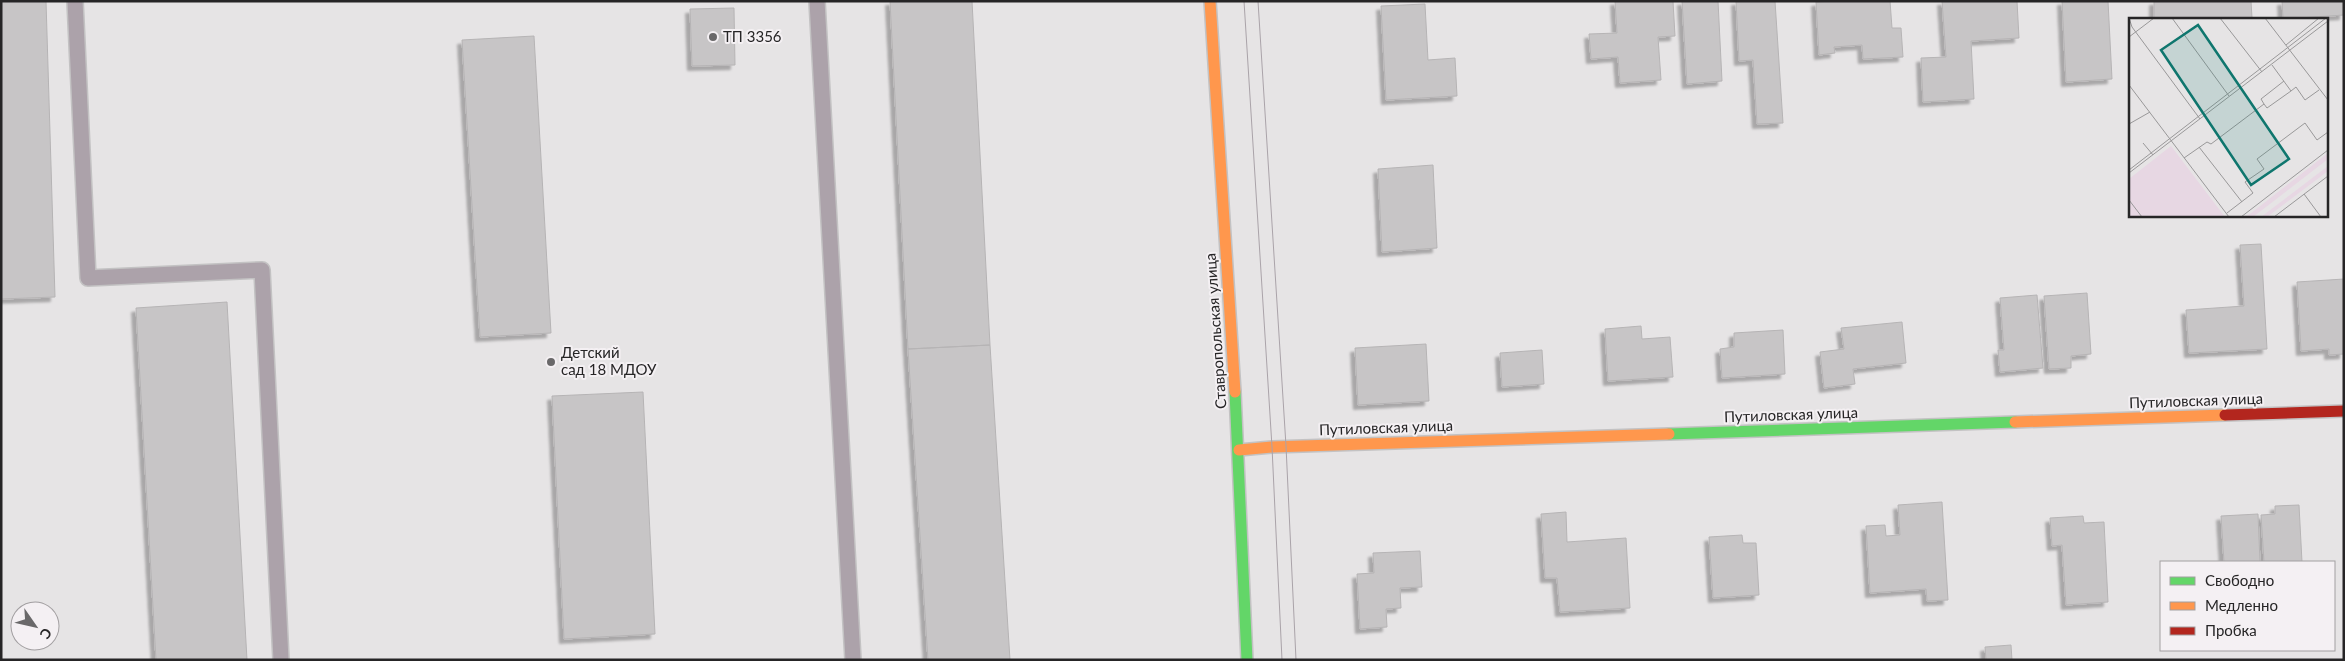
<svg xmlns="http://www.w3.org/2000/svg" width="2345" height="661" viewBox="0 0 2345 661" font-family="Lato,sans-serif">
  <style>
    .building { fill: #c7c5c6; stroke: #b6b4b5; filter: url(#shadow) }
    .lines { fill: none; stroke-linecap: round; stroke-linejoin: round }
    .lane-casing { stroke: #c3c2c3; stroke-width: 18 }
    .fast-casing { stroke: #c3c2c3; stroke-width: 14 }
    .slow-casing { stroke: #c3c2c3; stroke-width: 14 }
    .jam-casing { stroke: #c3c2c3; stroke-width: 14 }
    .lane { stroke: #aca2aa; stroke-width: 15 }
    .fast { stroke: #63d668; stroke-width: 11 }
    .slow { stroke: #ff974d; stroke-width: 11 }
    .jam { stroke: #b3261e; stroke-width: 11 }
    .tram { stroke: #aaa3a9; stroke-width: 1 }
    .poi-dot { fill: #696869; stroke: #f4f0f3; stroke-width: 2 }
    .labels { text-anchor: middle; stroke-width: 4; stroke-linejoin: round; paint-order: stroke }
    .poi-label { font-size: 15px; fill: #262526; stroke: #f4f0f3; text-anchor: start }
    .street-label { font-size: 15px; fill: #262526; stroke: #f4f0f3 }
    .inset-road { fill: none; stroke: #999899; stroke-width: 1 }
    .view { fill: #0f766e; fill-opacity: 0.15; stroke: #0f766e; stroke-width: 2.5 }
    .inset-edge { fill: none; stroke: #262526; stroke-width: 2.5 }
  </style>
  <defs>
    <filter id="shadow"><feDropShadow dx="-4.5" dy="4.5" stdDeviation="1" flood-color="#0004"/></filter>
  </defs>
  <rect width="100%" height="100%" fill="#e6e4e5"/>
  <path class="building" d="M 1,1 L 46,1 L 55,297 L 1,299 Z
    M 890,1 L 972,1 L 990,345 L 908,349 Z
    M 1615,1 L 1673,1 L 1675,36 L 1658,37 L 1661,80 L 1620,83 L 1618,57 L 1591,59 L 1589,34 L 1617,33 Z
    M 1682,1 L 1718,1 L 1722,81 L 1687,84 Z
    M 1736,1 L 1775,1 L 1783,123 L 1757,124 L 1753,60 L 1739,61 Z
    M 1832,1 L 1890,1 L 1892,28 L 1901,28 L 1903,57 L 1863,59 L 1862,45 L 1834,47 L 1835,53 L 1819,55 L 1816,2 Z
    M 1942,1 L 2017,1 L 2019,38 L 1971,41 L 1974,99 L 1923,102 L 1921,58 L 1946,57 Z
    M 2062,1 L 2108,1 L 2112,79 L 2066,82 Z
    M 2154,1 L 2251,1 L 2252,18 L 2154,19 Z
    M 2282,1 L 2344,1 L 2344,15 L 2283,19 Z
    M 1425,4 L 1428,60 L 1455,58 L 1457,96 L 1386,100 L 1381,6 Z
    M 734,8 L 735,65 L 692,66 L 690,9 Z
    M 534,36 L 551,333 L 480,337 L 462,40 Z
    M 1433,165 L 1437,248 L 1382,252 L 1378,169 Z
    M 2261,244 L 2267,349 L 2189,353 L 2186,310 L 2244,306 L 2240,245 Z
    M 2344,279 L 2344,354 L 2329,355 L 2329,349 L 2301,351 L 2297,282 Z
    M 2087,293 L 2091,354 L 2071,356 L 2071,368 L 2049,369 L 2044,296 Z
    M 2037,295 L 2043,368 L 2000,372 L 1998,350 L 2004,350 L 2000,298 Z
    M 227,302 L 247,660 L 156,660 L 136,308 Z
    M 1902,322 L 1906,363 L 1853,369 L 1855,384 L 1824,388 L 1820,352 L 1844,349 L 1841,328 Z
    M 1641,326 L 1642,339 L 1670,337 L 1673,377 L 1608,381 L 1605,329 Z
    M 1783,330 L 1785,374 L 1722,378 L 1720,349 L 1734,347 L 1734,333 Z
    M 1426,344 L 1429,401 L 1358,405 L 1355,348 Z
    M 990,345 L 1010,660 L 928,660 L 908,349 Z
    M 1542,350 L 1544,384 L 1502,387 L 1500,353 Z
    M 643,392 L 655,634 L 564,639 L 552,396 Z
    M 1942,502 L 1948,600 L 1927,601 L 1926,589 L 1870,593 L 1866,526 L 1885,525 L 1886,536 L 1900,535 L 1898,505 Z
    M 2299,505 L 2302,562 L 2264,562 L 2261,515 L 2275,514 L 2275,506 Z
    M 1566,512 L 1567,542 L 1626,538 L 1630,608 L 1560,612 L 1557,578 L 1545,578 L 1541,514 Z
    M 2258,514 L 2260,562 L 2224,562 L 2221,516 Z
    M 2083,516 L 2084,523 L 2104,522 L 2108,602 L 2066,605 L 2062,545 L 2052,546 L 2050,518 Z
    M 1742,535 L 1743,543 L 1756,543 L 1759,595 L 1713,598 L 1709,537 Z
    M 1420,551 L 1422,587 L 1400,588 L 1401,608 L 1386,609 L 1387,627 L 1360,629 L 1357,574 L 1374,573 L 1373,553 Z
    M 2011,645 L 2012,660 L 1986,660 L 1985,647 Z"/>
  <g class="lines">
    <g class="lane-casing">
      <path id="lane" d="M 75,1 L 88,278 L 262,270 L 281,660
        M 817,1 L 853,660"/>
    </g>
    <g class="fast-casing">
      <path id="fast" d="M 1235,392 L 1247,660
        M 1669,434 L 2015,422"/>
    </g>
    <g class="slow-casing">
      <path id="slow" d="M 1210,1 L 1235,392
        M 2015,422 L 2225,415
        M 1239,450 L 1272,447 L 1669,434"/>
    </g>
    <g class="jam-casing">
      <path id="jam" d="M 2225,415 L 2344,411"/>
    </g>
    <use href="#lane" class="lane"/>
    <use href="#fast" class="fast"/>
    <use href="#slow" class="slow"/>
    <use href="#jam" class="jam"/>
    <path class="tram" d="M 1244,1 L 1272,447 L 1282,660
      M 1258,1 L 1286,446 L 1296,660"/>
  </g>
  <g class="poi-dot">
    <circle cx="713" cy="37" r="5"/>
    <circle cx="551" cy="362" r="5"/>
  </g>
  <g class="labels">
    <g class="poi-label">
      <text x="723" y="42">ТП 3356</text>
      <text x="561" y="358">Детский<tspan x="561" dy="17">сад 18 МДОУ</tspan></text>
    </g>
    <g class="street-label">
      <text transform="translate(1216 331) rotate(-94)" y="5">Ставропольская улица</text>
      <text transform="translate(2196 401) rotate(-2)" y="5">Путиловская улица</text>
      <text transform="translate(1791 415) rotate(-2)" y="5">Путиловская улица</text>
      <text transform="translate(1386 428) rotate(-2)" y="5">Путиловская улица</text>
    </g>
  </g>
  <g transform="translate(2129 18)">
    <rect width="199" height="199" fill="#e6e4e5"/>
    <path d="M 42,128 L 96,199 L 0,199 L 0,161 ZM 199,135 L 199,141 L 124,199 L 117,199 ZM 199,148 L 199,153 L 138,199 L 132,199 Z" fill="#e7d7e3"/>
    <path class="inset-road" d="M 0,0 L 3,9 L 71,101M 43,0 L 100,78M 91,0 L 133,54M 136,0 L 199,82M 0,19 L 25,0M 157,27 L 190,0M 143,47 L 162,73 L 167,69 L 176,82 L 190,72M 0,67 L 100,199M 135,86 L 138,90 L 162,73M 0,106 L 21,94M 14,125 L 24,137M 70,129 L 113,184M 55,140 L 78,124 L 82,126 L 135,86 L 132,81 L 155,63M 0,152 L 197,0M 0,155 L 199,3M 175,176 L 192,199M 0,182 L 13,199M 98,195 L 124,175 L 116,164 L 135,151 L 128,141 L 176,105 L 188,122 L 199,114M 112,199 L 199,132M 145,199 L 199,158"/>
    <path class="view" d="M 69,7 L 160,141 L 122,167 L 32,32 Z"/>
    <rect width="199" height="199" class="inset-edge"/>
  </g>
  <rect width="2345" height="661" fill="none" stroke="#262526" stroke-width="5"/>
  <rect x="2160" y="561" width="175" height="90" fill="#f4f0f3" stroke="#a29fa1"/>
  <rect x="2170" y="577" width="25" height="8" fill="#63d668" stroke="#a29fa1"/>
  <text x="2205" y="586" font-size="15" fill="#262526">Свободно</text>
  <rect x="2170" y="602" width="25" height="8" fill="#ff974d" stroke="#a29fa1"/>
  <text x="2205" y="611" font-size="15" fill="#262526">Медленно</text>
  <rect x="2170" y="627" width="25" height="8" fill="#b3261e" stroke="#a29fa1"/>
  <text x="2205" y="636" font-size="15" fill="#262526">Пробка</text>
  <g transform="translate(35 626) rotate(124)"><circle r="24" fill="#f4f0f3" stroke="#a29fa1"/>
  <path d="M0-4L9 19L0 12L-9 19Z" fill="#696869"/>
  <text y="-8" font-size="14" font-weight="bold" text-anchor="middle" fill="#262526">С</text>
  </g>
</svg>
